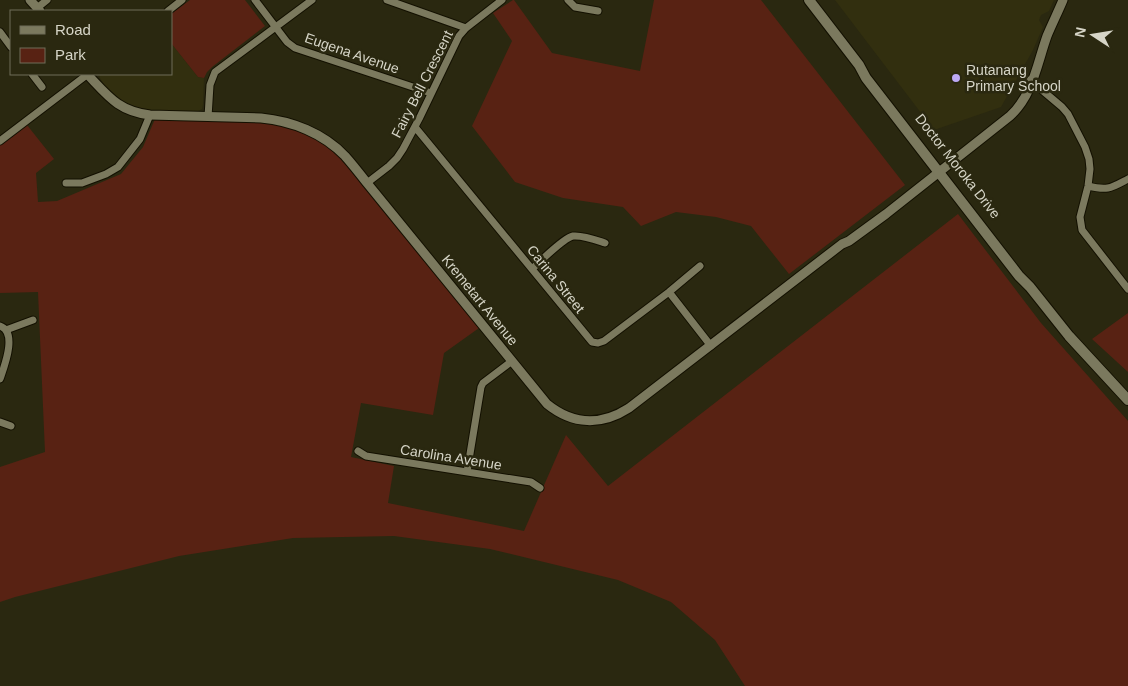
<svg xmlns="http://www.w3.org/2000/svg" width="1128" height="686" viewBox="0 0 1128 686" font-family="Arial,sans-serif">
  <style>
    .built { fill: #322f0f }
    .green { fill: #582213 }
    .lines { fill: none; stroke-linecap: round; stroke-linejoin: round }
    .minor-casing { stroke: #131000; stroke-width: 9 }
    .tertiary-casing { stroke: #131000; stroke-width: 11 }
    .secondary-casing { stroke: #131000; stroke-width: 12 }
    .minor { stroke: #7b795e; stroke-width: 7 }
    .tertiary { stroke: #7b795e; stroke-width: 9 }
    .secondary { stroke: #7b795e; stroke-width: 10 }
    .poi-dot { fill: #bda9f5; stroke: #2a2810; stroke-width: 2 }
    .labels { text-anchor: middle; stroke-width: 5; stroke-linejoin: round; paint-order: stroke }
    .street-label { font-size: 14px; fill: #d6d5c7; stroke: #2a2810 }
    .poi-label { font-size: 14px; fill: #d6d5c7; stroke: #2a2810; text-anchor: start }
  </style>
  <rect width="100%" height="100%" fill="#2a2810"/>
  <path class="built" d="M 835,0 L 1054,0 L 1049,11 L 1041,15 L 1039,20 L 1043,27 L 1033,50 L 1001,107 L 934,130 Z
    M 171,43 L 198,77 L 204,78 L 203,104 L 202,109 L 198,111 L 160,112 L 137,107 L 127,104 L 110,93 L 104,85 L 100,78 L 99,74 L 171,74 Z"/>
  <path class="green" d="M 190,0 L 245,0 L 265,26 L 212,67 L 207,72 L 204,78 L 198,77 L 171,43 L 171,14 Z
    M 513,0 L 514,0 L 552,53 L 640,71 L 654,0 L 761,0 L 905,185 L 789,274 L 751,226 L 716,217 L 676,212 L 641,226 L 623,207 L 563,198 L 515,182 L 472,126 L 512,41 L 493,13 Z
    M 155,119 L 277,123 L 308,134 L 329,147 L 341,158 L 366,185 L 479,328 L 444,353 L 433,415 L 361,403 L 351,457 L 394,466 L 388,503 L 524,531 L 566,435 L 608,486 L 958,214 L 1041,323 L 1128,421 L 1128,686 L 745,686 L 715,640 L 671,602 L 618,580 L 490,549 L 394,536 L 293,538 L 179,556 L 15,597 L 0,602 L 0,467 L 45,452 L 38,292 L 0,293 L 0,145 L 27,125 L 54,159 L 36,173 L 38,202 L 57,201 L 121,174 L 143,147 Z
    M 1128,313 L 1128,372 L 1092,339 Z"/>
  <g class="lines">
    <g class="minor-casing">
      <path id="minor" d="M 255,0 L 287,42 L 295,48 L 431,93
        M 387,0 L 466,28
        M 568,0 L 575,7 L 598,11
        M 37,8 L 47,0
        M 168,11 L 182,0
        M 0,32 L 11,47
        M 32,74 L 42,87
        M 1030,80 L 1062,107 L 1068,114 L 1085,147 L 1089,159 L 1090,169 L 1088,186 L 1080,217 L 1082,230 L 1128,289
        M 208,117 L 210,85 L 215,72 L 312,0
        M 415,127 L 592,342 L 598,343 L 604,341 L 669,292 L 700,266
        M 0,141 L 88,74
        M 66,183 L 82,183 L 106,174 L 118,167 L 140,139 L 150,115
        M 367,183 L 389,166 L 397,158 L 403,149 L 420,117 L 459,36 L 466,28 L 502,0
        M 1088,186 C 1108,191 1111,188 1128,179
        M 532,269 C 540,262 563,238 573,236 C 583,235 596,240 605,243
        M 669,292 L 711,346
        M 0,326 C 18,332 4,367 0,379
        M 6,330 L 33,320
        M 0,422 L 11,426
        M 358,451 L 366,456 L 531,482 L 540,488
        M 467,472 L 481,387 L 483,383 L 512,361"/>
    </g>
    <g class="tertiary-casing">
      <path id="tertiary" d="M 30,0 L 40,11
        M 87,74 C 108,96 118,111 150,115 L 261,118 C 292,121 323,133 345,156 C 353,165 360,174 367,183 L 547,404 C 573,425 601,426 629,408 L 842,244 L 849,241 L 886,214 L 1010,116 C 1033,95 1037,64 1047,36 C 1052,24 1058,12 1063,0"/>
    </g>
    <g class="secondary-casing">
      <path id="secondary" d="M 809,0 L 859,65 L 866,78 L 1019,276 L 1030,287 L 1069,336 L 1128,400"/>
    </g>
    <use href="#minor" class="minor"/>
    <use href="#tertiary" class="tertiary"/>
    <use href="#secondary" class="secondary"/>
  </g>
  <circle class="poi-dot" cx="956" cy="78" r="5"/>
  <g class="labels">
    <g class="street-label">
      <text transform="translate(352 53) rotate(19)" y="5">Eugena Avenue</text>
      <text transform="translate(422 84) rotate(-63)" y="5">Fairy Bell Crescent</text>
      <text transform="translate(958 166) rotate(52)" y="5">Doctor Moroka Drive</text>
      <text transform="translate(556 279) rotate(51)" y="5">Carina Street</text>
      <text transform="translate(480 300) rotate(51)" y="5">Kremetart Avenue</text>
      <text transform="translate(451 457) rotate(9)" y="5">Carolina Avenue</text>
    </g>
    <g class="poi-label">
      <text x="966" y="75">Rutanang<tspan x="966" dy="16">Primary School</tspan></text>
    </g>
  </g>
  <rect x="10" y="10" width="162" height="65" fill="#2a2810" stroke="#6f6d59"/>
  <rect x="20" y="26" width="25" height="8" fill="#7b795e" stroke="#6f6d59"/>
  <text x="55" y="35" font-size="15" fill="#d6d5c7">Road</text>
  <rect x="20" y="48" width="25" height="15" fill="#582213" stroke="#6f6d59"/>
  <text x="55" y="60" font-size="15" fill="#d6d5c7">Park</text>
  <g transform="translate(1093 35) rotate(282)" stroke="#2a2810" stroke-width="4" paint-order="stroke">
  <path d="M0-4L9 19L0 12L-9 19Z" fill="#d6d5c7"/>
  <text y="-8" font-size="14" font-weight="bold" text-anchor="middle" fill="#d6d5c7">N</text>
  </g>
</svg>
